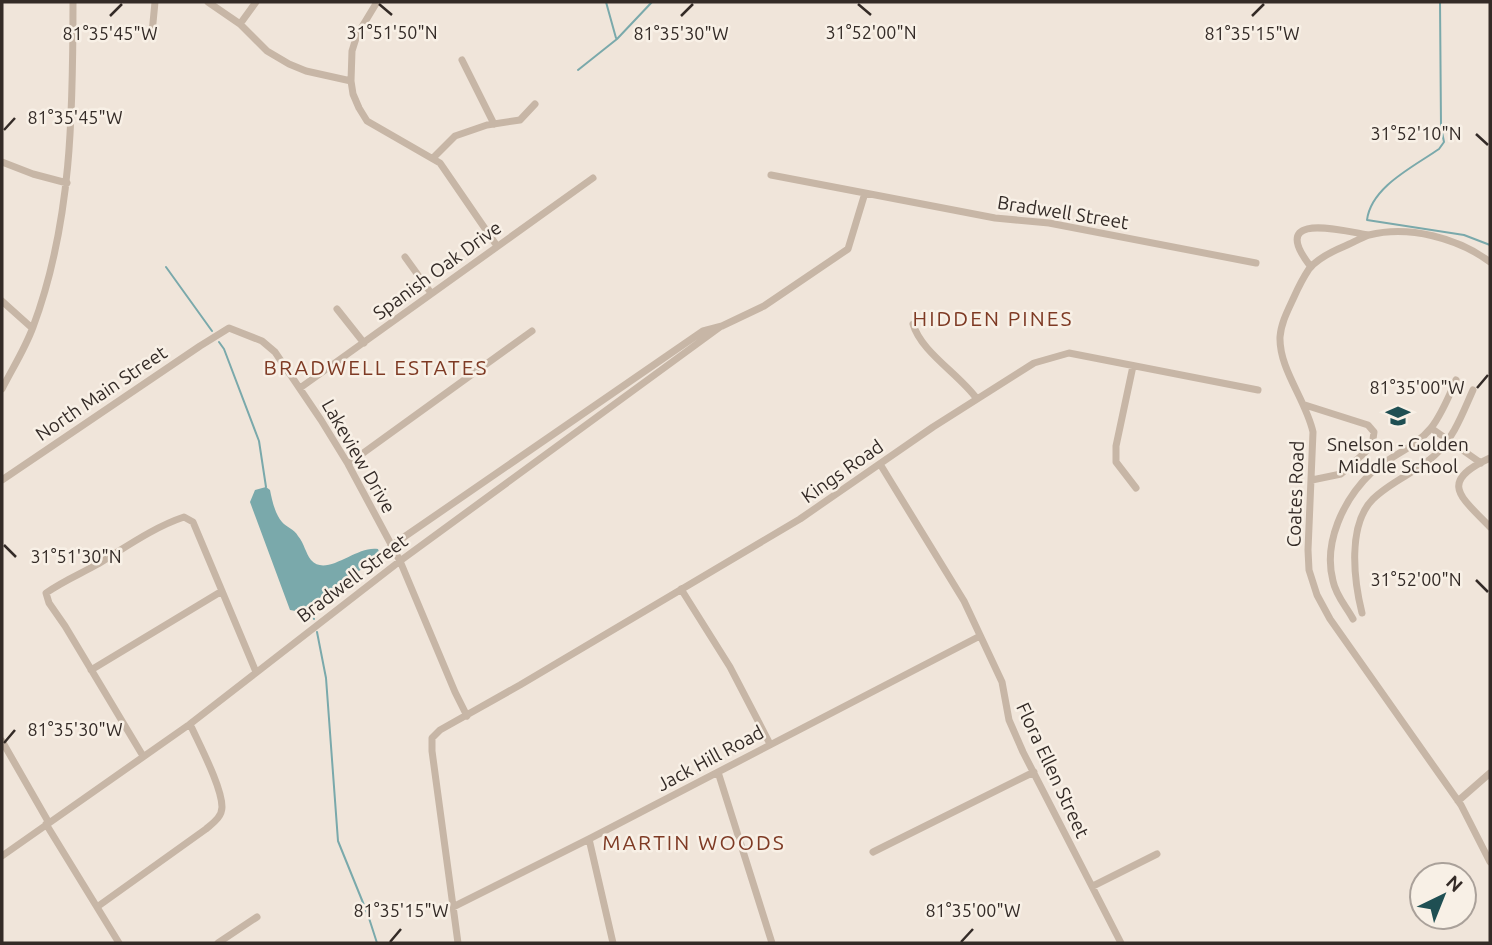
<svg xmlns="http://www.w3.org/2000/svg" width="1492" height="945" viewBox="0 0 1492 945" font-family="Ubuntu,sans-serif">
  <style>
    .water { fill: #7aa9ab }
    .lines { fill: none; stroke-linecap: round; stroke-linejoin: round }
    .stream { stroke: #7aa9ab; stroke-width: 2 }
    .minor { stroke: #c7b6a6; stroke-width: 7 }
    .ticks { fill: none; stroke: #342b27; stroke-width: 2.5 }
    .labels { text-anchor: middle; stroke-width: 5; stroke-linejoin: round; paint-order: stroke }
    .street-label { font-size: 19px; fill: #342b27; stroke: #f8f0e6 }
    .poi-label { font-size: 19px; fill: #342b27; stroke: #f8f0e6 }
    .neighbourhood-label { font-size: 21px; letter-spacing: 2px; fill: #7e3a24; stroke: #f8f0e6 }
    .ticks-label { font-size: 18px; text-anchor: middle; fill: #342b27; stroke: #f8f0e6; stroke-width: 5; stroke-linejoin: round; paint-order: stroke }
  </style>
  <rect width="100%" height="100%" fill="#f0e5da"/>
  <path class="water" d="M 266,487 L 270,490 C 272,500 275,514 282,522 C 286,527 294,529 298,536 C 304,543 306,554 311,560 C 327,578 356,545 378,549 L 380,555 L 376,561 L 345,579 L 301,612 L 290,610 L 250,502 L 255,490 Z"/>
  <g class="lines">
    <path class="stream" d="M 606,2 L 616,38
      M 1440,2 L 1441,127 L 1444,142 L 1439,149 C 1413,167 1371,187 1367,220 L 1464,235 L 1490,245
      M 578,70 L 617,39 L 652,2
      M 166,267 L 212,331
      M 219,342 L 224,349 L 259,441 L 266,487
      M 310,606 L 314,619
      M 317,632 L 326,678 L 338,841 L 368,915 L 377,943"/>
    <path class="minor" d="M 208,2 L 240,24 L 267,51 L 289,64 L 306,71 L 351,81
      M 377,2 L 357,35 L 352,51 L 351,81 L 353,94 L 359,108 L 367,121 L 440,163 L 497,246
      M 240,24 L 256,2
      M 152,33 L 155,2
      M 462,60 L 494,124
      M 433,158 L 455,136 L 487,125 L 520,120 L 535,104
      M 2,162 L 33,174 L 67,183
      M 771,175 L 865,193
      M 405,257 L 431,293
      M 1490,262 C 1458,238 1409,225 1369,235 C 1361,238 1352,243 1345,246 C 1333,251 1317,259 1309,269 C 1303,278 1298,288 1294,297 C 1288,310 1281,323 1280,337 C 1279,369 1306,400 1313,432 L 1308,550 L 1309,570 L 1317,595 L 1330,619 L 1461,805 L 1490,862
      M 1311,267 C 1267,211 1339,230 1369,235
      M 2,301 L 32,328
      M 337,309 L 364,343
      M 913,324 C 921,352 959,374 977,399
      M 1133,366 L 1116,446 L 1116,462 L 1136,488
      M 300,388 L 593,178
      M 2,389 C 12,369 25,349 33,327 C 72,223 73,111 73,2
      M 1305,405 L 1368,425 L 1374,432 L 1372,446 L 1341,474 L 1312,480
      M 1431,428 L 1481,463
      M 1490,458 C 1438,482 1460,496 1490,527
      M 348,464 L 532,331
      M 880,464 L 964,601 L 1002,682 L 1009,720 L 1023,752 L 1121,943
      M 2,480 L 200,346 L 229,328 L 262,341 L 275,352 L 321,420 L 348,464 L 400,561 L 455,692 L 467,716
      M 391,546 L 703,331 L 722,326 L 764,306 L 848,249 L 865,193 L 995,218 L 1049,223 L 1256,263
      M 681,589 L 730,667 L 770,744
      M 1362,613 C 1354,581 1347,525 1373,499 C 1391,481 1417,472 1435,455 C 1454,438 1463,412 1473,390
      M 1353,619 C 1346,606 1336,596 1333,581 C 1323,543 1343,500 1371,473 C 1389,456 1415,448 1431,428 C 1442,414 1449,396 1456,380
      M 91,670 L 222,591
      M 2,741 L 49,823
      M 143,756 L 65,626 L 49,603 L 46,593 C 63,581 80,574 98,564 C 126,547 154,527 184,517 L 193,522 L 256,672
      M 718,772 L 772,943
      M 1458,801 L 1490,773
      M 46,824 L 119,943
      M 589,839 L 613,943
      M 873,852 L 1034,772
      M 2,856 L 190,724 L 400,561 L 720,327
      M 1093,886 L 1157,854
      M 97,907 L 206,829 C 213,823 222,817 222,807 C 222,787 199,744 190,724
      M 453,907 L 589,839 L 980,636
      M 218,943 L 257,917
      M 458,943 L 432,751 L 432,738 L 440,730 L 520,685 L 800,519 L 933,427 L 1034,363 L 1069,353 L 1258,390"/>
  </g>
  <path class="ticks" d="M 379,4 L 392,15M 858,4 L 871,15M 110,16 L 122,4M 681,16 L 693,4M 1252,16 L 1264,4M 4,130 L 15,118M 1476,134 L 1488,145M 1477,388 L 1488,375M 4,545 L 16,557M 1476,580 L 1488,592M 4,743 L 15,730M 390,942 L 401,929M 961,942 L 973,929"/>
  <defs>
    <g id="school-bare" transform="scale(1.89)"><path d="M0-5L7-2L0 1L-7-2ZM-4 1L0 2.5L4 1V4Q0 6-4 4Z" fill="#1f4f53" stroke="#f8f0e6" stroke-width="2.5" paint-order="stroke"/></g>
  </defs>
  <g fill-rule="evenodd">
    <use href="#school-bare" x="1398" y="416"/>
  </g>
  <g class="labels">
    <g class="street-label">
      <text transform="translate(1063 212) rotate(9)" y="7">Bradwell Street</text>
      <text transform="translate(437 270) rotate(-36)" y="7">Spanish Oak Drive</text>
      <text transform="translate(101 393) rotate(-34)" y="7">North Main Street</text>
      <text transform="translate(359 456) rotate(60)" y="7">Lakeview Drive</text>
      <text transform="translate(842 471) rotate(-35)" y="7">Kings Road</text>
      <text transform="translate(1295 494) rotate(-88)" y="7">Coates Road</text>
      <text transform="translate(352 578) rotate(-37)" y="7">Bradwell Street</text>
      <text transform="translate(710 758) rotate(-28)" y="7">Jack Hill Road</text>
      <text transform="translate(1053 770) rotate(65)" y="7">Flora Ellen Street</text>
    </g>
    <g class="poi-label">
      <text x="1398" y="451">Snelson - Golden<tspan x="1398" dy="22">Middle School</tspan></text>
    </g>
    <g class="neighbourhood-label">
      <text x="993" y="326">HIDDEN PINES</text>
      <text x="376" y="375">BRADWELL ESTATES</text>
      <text x="694" y="850">MARTIN WOODS</text>
    </g>
  </g>
  <g class="ticks-label">
    <text x="392" y="39">31°51'50"N</text>
    <text x="871" y="39">31°52'00"N</text>
    <text x="110" y="40">81°35'45"W</text>
    <text x="681" y="40">81°35'30"W</text>
    <text x="1252" y="40">81°35'15"W</text>
    <text x="75" y="124">81°35'45"W</text>
    <text x="1416" y="140">31°52'10"N</text>
    <text x="1417" y="394">81°35'00"W</text>
    <text x="76" y="563">31°51'30"N</text>
    <text x="1416" y="586">31°52'00"N</text>
    <text x="75" y="736">81°35'30"W</text>
    <text x="401" y="917">81°35'15"W</text>
    <text x="973" y="917">81°35'00"W</text>
  </g>
  <rect width="1492" height="945" fill="none" stroke="#342b27" stroke-width="7"/>
  <g transform="translate(1443 896) rotate(43)"><circle r="33" fill="#f8f0e6" stroke="#aaa19a" stroke-width="2"/>
  <path d="M0-5L12 26L0 18L-12 26Z" fill="#1f4f53"/>
  <text y="-10" font-size="19" font-weight="bold" text-anchor="middle" fill="#342b27">N</text>
  </g>
</svg>
